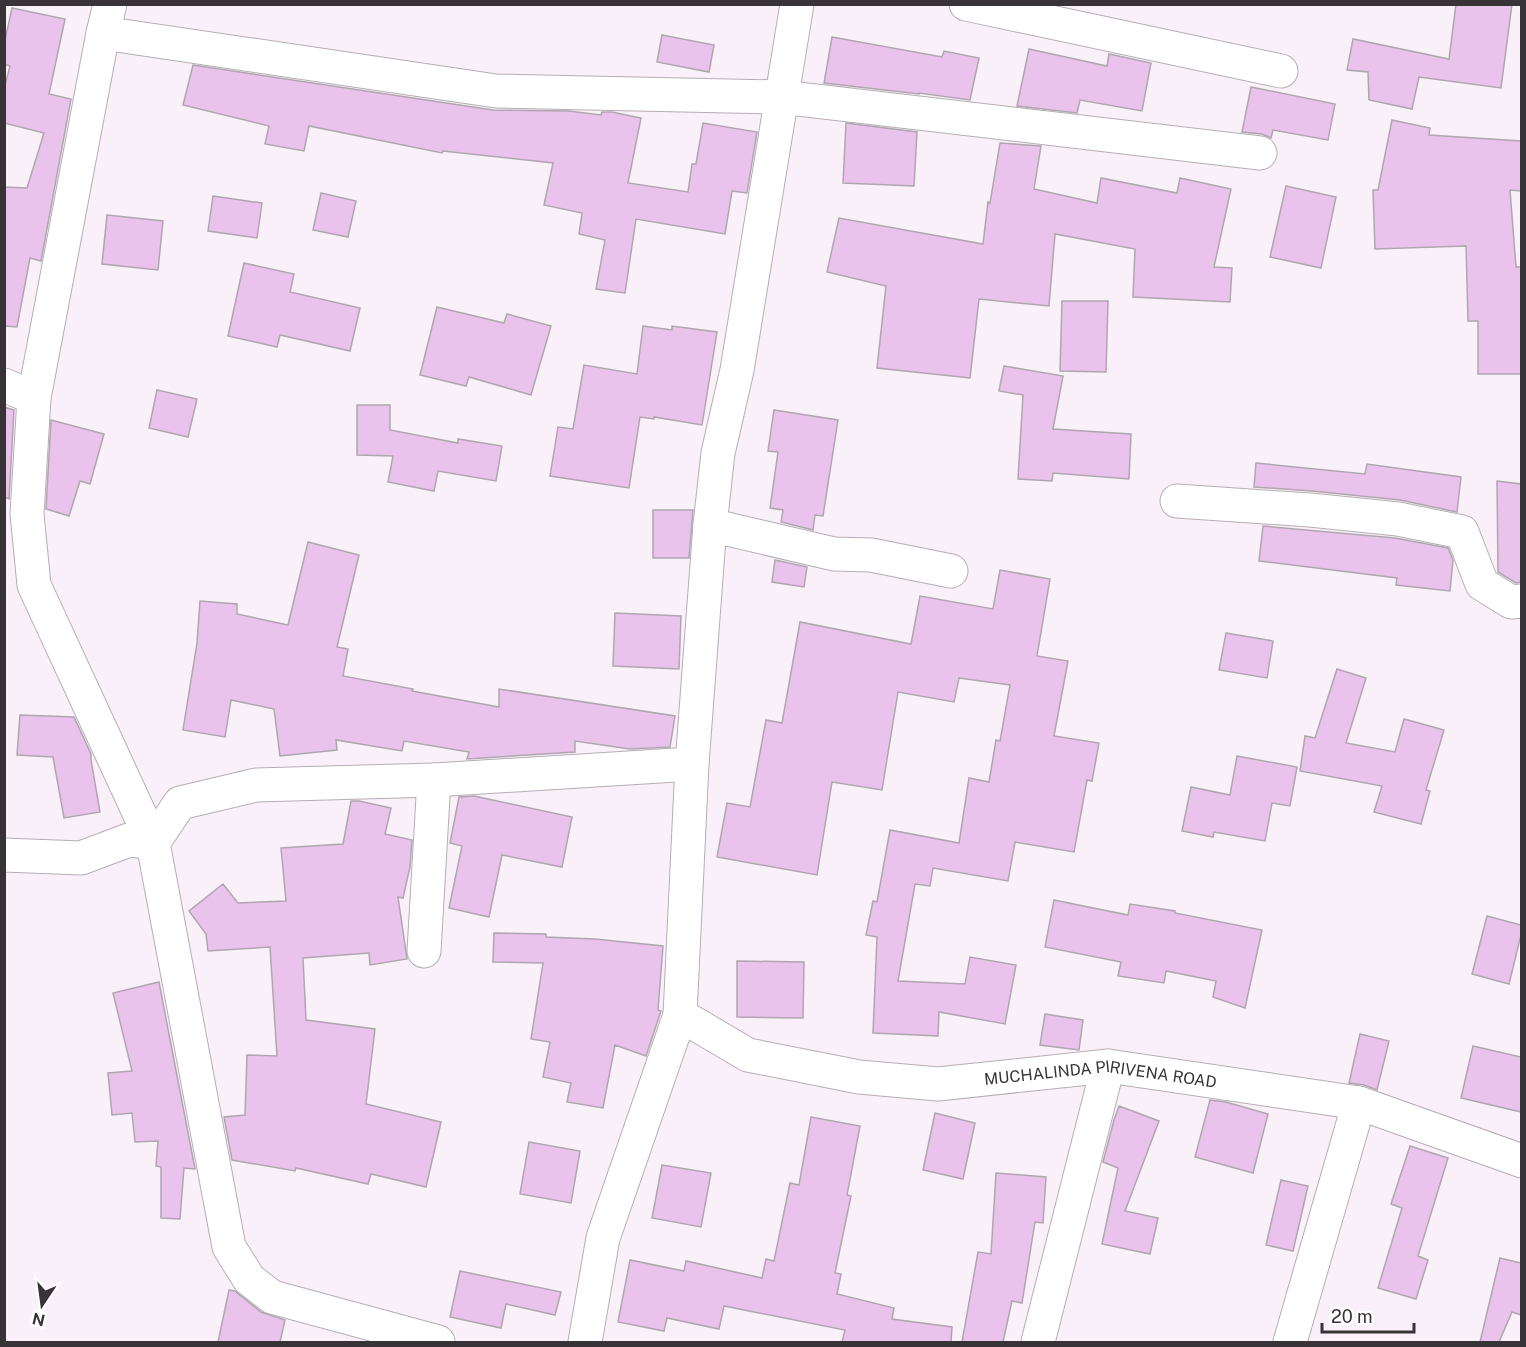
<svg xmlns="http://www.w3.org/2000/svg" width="1526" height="1347" viewBox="0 0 1526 1347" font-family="'Public Sans',sans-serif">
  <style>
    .building { fill: #e9c3eb; stroke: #afa6af; stroke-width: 1.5 }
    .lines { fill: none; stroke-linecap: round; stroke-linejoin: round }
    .minor-casing { stroke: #b6adb7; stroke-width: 35 }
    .minor { stroke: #fff; stroke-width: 33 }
    .labels { text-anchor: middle; stroke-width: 4.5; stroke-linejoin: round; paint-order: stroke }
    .street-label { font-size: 16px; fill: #373337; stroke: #fff }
  </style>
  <rect width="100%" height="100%" fill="#faf0fa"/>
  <path class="building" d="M 1456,4 L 1512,4 L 1501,88 L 1419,77 L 1412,109 L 1369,100 L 1368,72 L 1347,70 L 1353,39 L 1449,59 Z
    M 12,8 L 65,19 L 49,94 L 71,99 L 41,261 L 30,258 L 17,327 L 4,326 L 4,187 L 27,188 L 44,133 L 4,123 L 4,89 L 10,66 L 4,64 L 4,45 Z
    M 662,35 L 714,45 L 709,72 L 657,62 Z
    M 832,37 L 942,57 L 944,51 L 979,58 L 970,100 L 919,93 L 919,94 L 824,83 Z
    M 1029,49 L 1107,66 L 1109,54 L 1151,63 L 1142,111 L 1080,100 L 1077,113 L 1017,106 Z
    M 193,65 L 493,110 L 569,111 L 601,115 L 602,112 L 612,112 L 641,118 L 628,183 L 688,192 L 692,164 L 696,164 L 703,123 L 757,132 L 747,193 L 732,191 L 725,234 L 636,219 L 625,293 L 596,289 L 605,240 L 579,234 L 582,213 L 544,205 L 553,163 L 443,151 L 442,153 L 309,126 L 304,151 L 265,144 L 269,126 L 183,105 Z
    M 1251,87 L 1335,104 L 1328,140 L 1273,130 L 1271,138 L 1262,134 L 1242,132 Z
    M 1392,120 L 1430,128 L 1429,135 L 1521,141 L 1521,191 L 1510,190 L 1516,267 L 1521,267 L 1521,374 L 1478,374 L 1478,321 L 1468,321 L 1466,246 L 1375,249 L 1373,190 L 1378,190 Z
    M 846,123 L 917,132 L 914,186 L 843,183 Z
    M 1000,143 L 1041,146 L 1034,189 L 1097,203 L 1101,178 L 1177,193 L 1180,178 L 1231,189 L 1214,267 L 1232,268 L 1230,302 L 1133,297 L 1135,249 L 1055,234 L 1049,306 L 979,299 L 970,378 L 877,368 L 886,286 L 827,272 L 839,218 L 983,244 L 988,202 L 990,203 Z
    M 1286,186 L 1336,197 L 1321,268 L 1270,257 Z
    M 321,193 L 356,201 L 348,237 L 313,230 Z
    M 213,196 L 262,203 L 257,238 L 208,231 Z
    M 107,215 L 163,221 L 158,270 L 102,264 Z
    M 244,263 L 294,274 L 290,292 L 360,308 L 350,351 L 280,335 L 277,347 L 228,336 Z
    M 1062,301 L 1108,301 L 1106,372 L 1060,371 Z
    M 437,307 L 504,323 L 507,314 L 551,326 L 531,395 L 469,377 L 466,386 L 420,375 Z
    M 643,326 L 672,330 L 672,326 L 717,332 L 702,425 L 654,417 L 654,419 L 640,417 L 629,488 L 550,476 L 558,427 L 573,429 L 584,365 L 637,374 Z
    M 1004,366 L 1063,376 L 1053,429 L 1131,434 L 1129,479 L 1053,473 L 1052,481 L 1018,479 L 1023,395 L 999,391 Z
    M 157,390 L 197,399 L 188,437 L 149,428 Z
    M 357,405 L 390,405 L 390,430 L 458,443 L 458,439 L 502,446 L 496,481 L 438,471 L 434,491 L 388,482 L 393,456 L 357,455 Z
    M 4,407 L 14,410 L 9,499 L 4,497 Z
    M 774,410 L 838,420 L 823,516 L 815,515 L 813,530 L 781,522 L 783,510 L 770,508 L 778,452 L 768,451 Z
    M 51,420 L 104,434 L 90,484 L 80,481 L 69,516 L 46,509 Z
    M 1256,463 L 1365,474 L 1367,464 L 1461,477 L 1457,512 L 1400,500 L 1312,491 L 1254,487 Z
    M 1497,481 L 1521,484 L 1521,582 L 1516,583 L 1498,572 Z
    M 653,510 L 693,510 L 689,558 L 653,558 Z
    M 1263,526 L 1395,538 L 1448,548 L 1453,560 L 1450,591 L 1396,585 L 1397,578 L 1259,561 Z
    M 308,542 L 359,555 L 337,647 L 348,649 L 343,676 L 413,689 L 412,691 L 499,707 L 499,689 L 675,716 L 670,747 L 630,749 L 575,741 L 575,752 L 467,759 L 469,752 L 404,741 L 402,751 L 336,740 L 337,750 L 280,756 L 274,709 L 231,700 L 225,737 L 183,730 L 197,643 L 200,601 L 237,604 L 237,614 L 288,625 Z
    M 775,560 L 807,567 L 804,587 L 772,582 Z
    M 1000,570 L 1050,579 L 1037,656 L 1068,661 L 1054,736 L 1099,743 L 1092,781 L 1087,780 L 1074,852 L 1015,842 L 1008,881 L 933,868 L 930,886 L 915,884 L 898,981 L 965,984 L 970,957 L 1016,965 L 1005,1024 L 939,1012 L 938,1036 L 873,1033 L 877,937 L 866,935 L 873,901 L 877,902 L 890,830 L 959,843 L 969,778 L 989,782 L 996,740 L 1000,741 L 1010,685 L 959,678 L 954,702 L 898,692 L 882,790 L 832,782 L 817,875 L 717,857 L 727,803 L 750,807 L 766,720 L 782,723 L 800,622 L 911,644 L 920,596 L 993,609 Z
    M 615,613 L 681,616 L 679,669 L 613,666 Z
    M 1226,633 L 1273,641 L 1267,678 L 1219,670 Z
    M 1337,669 L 1366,678 L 1346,743 L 1395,752 L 1404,719 L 1444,730 L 1426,790 L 1430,791 L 1421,824 L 1374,812 L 1382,786 L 1300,771 L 1305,736 L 1315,738 Z
    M 20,715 L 74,717 L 91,754 L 91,760 L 100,812 L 64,818 L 53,757 L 17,755 Z
    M 1237,756 L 1297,767 L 1290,806 L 1272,803 L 1265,841 L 1214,832 L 1213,837 L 1182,831 L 1191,787 L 1230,795 Z
    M 474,796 L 572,817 L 562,867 L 502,855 L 489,917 L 449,908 L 462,846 L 450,843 L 459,797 Z
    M 351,801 L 359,801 L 391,808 L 385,834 L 412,840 L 410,867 L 403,898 L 398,897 L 407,959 L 370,965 L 369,953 L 303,958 L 306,1020 L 375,1029 L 366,1104 L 441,1122 L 426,1187 L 371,1174 L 368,1184 L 296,1168 L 295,1171 L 232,1160 L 224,1117 L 245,1115 L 247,1055 L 277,1056 L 270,947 L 208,951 L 206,934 L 189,911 L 223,884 L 238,903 L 286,901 L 281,848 L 343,844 Z
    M 1054,900 L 1128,915 L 1130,904 L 1175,911 L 1175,913 L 1262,930 L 1245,1008 L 1213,997 L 1216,981 L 1166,971 L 1164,983 L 1118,976 L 1121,962 L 1045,947 Z
    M 1487,916 L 1521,925 L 1521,935 L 1509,984 L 1472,974 Z
    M 494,933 L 546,934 L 546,937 L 595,939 L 663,946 L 658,1010 L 661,1011 L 646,1056 L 615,1045 L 603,1108 L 567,1102 L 571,1083 L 543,1077 L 550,1042 L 531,1039 L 543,963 L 493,962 Z
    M 737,961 L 804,962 L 803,1018 L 737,1017 Z
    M 159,982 L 195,1169 L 184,1168 L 180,1219 L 161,1218 L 161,1167 L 156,1166 L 158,1141 L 135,1142 L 132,1113 L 112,1115 L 108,1073 L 132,1071 L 113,993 Z
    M 1045,1014 L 1083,1020 L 1079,1050 L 1040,1045 Z
    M 1360,1034 L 1389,1041 L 1377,1090 L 1364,1085 L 1349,1083 Z
    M 1473,1046 L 1521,1057 L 1521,1112 L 1461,1098 Z
    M 1210,1100 L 1226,1102 L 1268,1114 L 1253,1173 L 1195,1157 Z
    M 1119,1106 L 1159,1121 L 1125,1211 L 1158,1218 L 1150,1254 L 1102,1244 L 1118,1168 L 1103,1162 L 1114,1120 Z
    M 935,1113 L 975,1123 L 963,1179 L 923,1170 Z
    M 811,1117 L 860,1126 L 847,1195 L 851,1196 L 835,1273 L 841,1274 L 837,1294 L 894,1308 L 892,1319 L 952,1327 L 951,1342 L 842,1342 L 845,1330 L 724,1306 L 719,1329 L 667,1318 L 664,1331 L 618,1322 L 630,1260 L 684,1271 L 686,1261 L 762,1278 L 766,1259 L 774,1261 L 790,1183 L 799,1185 Z
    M 529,1142 L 580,1151 L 571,1203 L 520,1194 Z
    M 1410,1146 L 1448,1158 L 1418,1256 L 1428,1260 L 1416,1299 L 1378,1288 L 1402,1208 L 1391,1204 Z
    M 662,1165 L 711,1173 L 701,1227 L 652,1218 Z
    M 996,1173 L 1046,1177 L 1043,1223 L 1035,1222 L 1022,1303 L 1012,1301 L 1003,1342 L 962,1342 L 978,1252 L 991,1254 Z
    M 1281,1180 L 1308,1186 L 1293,1251 L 1266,1245 Z
    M 1500,1258 L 1521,1263 L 1521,1315 L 1512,1312 L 1499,1342 L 1480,1342 Z
    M 460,1271 L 561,1292 L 555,1315 L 506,1304 L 501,1328 L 450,1317 Z
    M 229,1290 L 235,1291 L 261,1312 L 285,1320 L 280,1342 L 218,1342 Z"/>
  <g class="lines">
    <g class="minor-casing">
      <g id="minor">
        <path d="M 110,4 L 103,33 L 34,398 L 27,514 L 34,585 L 153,843 L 229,1247 L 249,1279 L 272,1297 L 438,1342"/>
        <path d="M 966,4 L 1281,71"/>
        <path d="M 103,33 L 496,91 L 781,97 L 1260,153"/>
        <path d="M 4,385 L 34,398"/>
        <path d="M 1177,501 L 1310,510 L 1398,519 L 1462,532 L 1482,584 L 1511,602 L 1522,601"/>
        <path d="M 710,525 L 834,554 L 871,555 L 951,571"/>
        <path d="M 4,855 L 81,858 L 129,840 L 153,843 L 180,803 L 256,785 L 434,780 L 692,764"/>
        <path d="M 424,951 L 434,780"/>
        <path id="s1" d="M 680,1015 L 748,1055 L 859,1077 L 938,1084 L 1108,1066 L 1359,1103 L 1522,1161"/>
        <path d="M 585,1342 L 603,1238 L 680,1015 L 692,764 L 710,525 L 718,453 L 737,370 L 797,4"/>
        <path d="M 1038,1342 L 1108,1066"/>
        <path d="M 1290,1342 L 1359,1103"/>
      </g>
    </g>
    <use href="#minor" class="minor"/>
  </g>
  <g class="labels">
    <g class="street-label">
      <text dy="6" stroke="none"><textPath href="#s1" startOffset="435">MUCHALINDA PIRIVENA ROAD</textPath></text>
    </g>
  </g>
  <rect width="1526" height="1347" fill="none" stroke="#373337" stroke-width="12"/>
  <g transform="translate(42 1305) rotate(193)" stroke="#ffffff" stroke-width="4.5" paint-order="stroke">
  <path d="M0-4.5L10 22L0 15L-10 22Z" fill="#373337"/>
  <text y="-9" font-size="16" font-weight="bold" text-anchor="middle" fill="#373337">N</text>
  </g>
  <path d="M1322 1323v9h92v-9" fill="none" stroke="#373337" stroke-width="3"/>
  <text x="1331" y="1323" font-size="18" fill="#373337" stroke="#ffffff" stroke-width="4.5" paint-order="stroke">20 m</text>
</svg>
